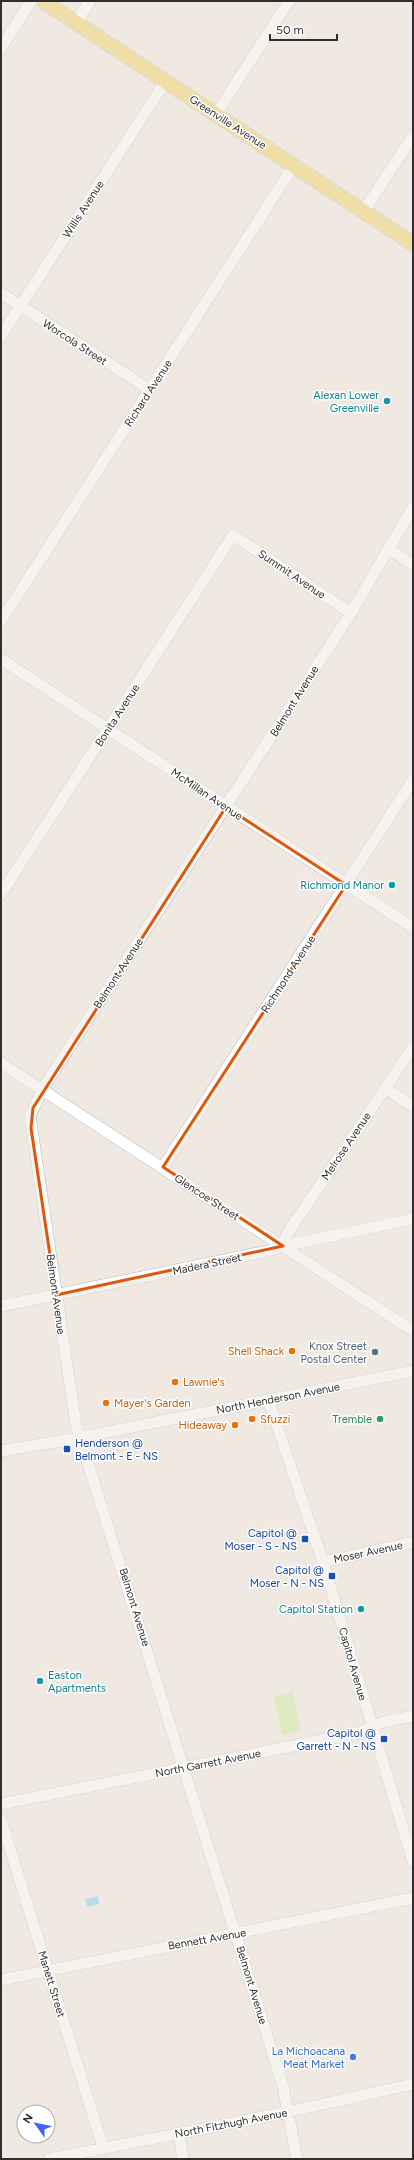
<svg xmlns="http://www.w3.org/2000/svg" width="414" height="2160" viewBox="0 0 414 2160" font-family="Figtree,sans-serif">
  <style>
    .pitch { fill: #c9ec9a }
    .water { fill: #75cff0 }
    .lines { fill: none; stroke-linecap: round; stroke-linejoin: round }
    .minor-casing { stroke: #b4b7c1; stroke-width: 12 }
    .major-casing { stroke: #c9c9c9; stroke-width: 16 }
    .minor { stroke: #fff; stroke-width: 11 }
    .major { stroke: #f2d163; stroke-width: 14 }
    .marked { fill: none; stroke: #df570e; stroke-width: 3; stroke-linejoin: round }
    .culture-dot { fill: #0f9aa8; stroke: #fff; stroke-width: 1.5 }
    .food-dot { fill: #e8710a; stroke: #fff; stroke-width: 1.5 }
    .service-dot { fill: #5c6f8a; stroke: #fff; stroke-width: 1.5 }
    .leisure-dot { fill: #2e9e5b; stroke: #fff; stroke-width: 1.5 }
    .transit-dot { fill: #1a4fb4; stroke: #fff; stroke-width: 1.5 }
    .shop-dot { fill: #3f7fe0; stroke: #fff; stroke-width: 1.5 }
    .labels { text-anchor: middle; stroke-width: 3; stroke-linejoin: round; paint-order: stroke }
    .street-label { font-size: 11px; fill: #2e2e2e; stroke: #fff }
    .culture-label { font-size: 11px; fill: #0d838f; stroke: #fff; text-anchor: end }
    .service-label { font-size: 11px; fill: #4e5e75; stroke: #fff; text-anchor: end }
    .food-label { font-size: 11px; fill: #c56008; stroke: #fff; text-anchor: start }
    .leisure-label { font-size: 11px; fill: #27864d; stroke: #fff; text-anchor: end }
    .transit-label { font-size: 11px; fill: #164399; stroke: #fff; text-anchor: end }
    .shop-label { font-size: 11px; fill: #366cbe; stroke: #fff; text-anchor: end }
  </style>
  <rect width="100%" height="100%" fill="#efe9e1"/>
  <path class="pitch" d="M 293,1692 L 301,1731 L 282,1735 L 274,1696 Z"/>
  <path class="water" d="M 98,1896 L 99,1904 L 87,1907 L 85,1899 Z"/>
  <g class="lines">
    <g class="minor-casing">
      <path id="minor" d="M 76,22 L 90,1
        M 1,48 L 31,1
        M 216,114 L 289,1
        M 363,212 L 413,136
        M 1,293 L 150,390
        M 1,336 L 165,82
        M 389,549 L 413,565
        M 1,621 L 294,165
        M 1,659 L 413,928
        M 1,894 L 233,535 L 351,613
        M 1,1063 L 413,1331
        M 385,1088 L 413,1107
        M 163,1167 L 413,780
        M 283,1246 L 287,1234 L 413,1047
        M 1,1306 L 268,1251 L 283,1246 L 413,1219
        M 268,1399 L 323,1562 L 413,1862
        M 1,1451 L 72,1439 L 413,1371
        M 323,1562 L 413,1542
        M 1,1804 L 358,1733 L 383,1722 L 413,1716
        M 1,1820 L 103,2147
        M 1,1980 L 413,1898
        M 179,2133 L 183,2159
        M 49,2159 L 288,2112 L 413,2084
        M 297,2159 L 283,2086 L 76,1425 L 30,1116 L 42,1090 L 351,613 L 413,507"/>
    </g>
    <g class="major-casing">
      <path id="major" d="M 43,1 L 413,244"/>
    </g>
    <use href="#minor" class="minor"/>
    <use href="#major" class="major"/>
  </g>
  <path d="M0 0H414V2160H0ZM 226,807 L 346,885 L 163,1167 L 283,1246 L 56,1295 L 31,1128 L 33,1108 Z" fill="#efe9e1" fill-opacity=".55" fill-rule="evenodd"/>
  <path class="marked" d="M 226,807 L 346,885 L 163,1167 L 283,1246 L 56,1295 L 31,1128 L 33,1108 Z"/>
  <g class="culture-dot">
    <circle cx="387" cy="401" r="4"/>
    <circle cx="392" cy="885" r="4"/>
    <circle cx="361" cy="1609" r="4"/>
    <circle cx="40" cy="1681" r="4"/>
  </g>
  <g class="food-dot">
    <circle cx="292" cy="1351" r="4"/>
    <circle cx="175" cy="1382" r="4"/>
    <circle cx="106" cy="1403" r="4"/>
    <circle cx="252" cy="1419" r="4"/>
    <circle cx="235" cy="1425" r="4"/>
  </g>
  <circle class="service-dot" cx="375" cy="1352" r="4"/>
  <circle class="leisure-dot" cx="380" cy="1419" r="4"/>
  <g class="transit-dot">
    <rect x="63" y="1445" width="8" height="8" rx="2"/>
    <rect x="301" y="1535" width="8" height="8" rx="2"/>
    <rect x="328" y="1572" width="8" height="8" rx="2"/>
    <rect x="380" y="1735" width="8" height="8" rx="2"/>
  </g>
  <circle class="shop-dot" cx="353" cy="2057" r="4"/>
  <g class="labels">
    <g class="street-label">
      <text transform="translate(228 122) rotate(33)" y="4">Greenville Avenue</text>
      <text transform="translate(83 209) rotate(-57)" y="4">Willis Avenue</text>
      <text transform="translate(75 342) rotate(33)" y="4">Worcola Street</text>
      <text transform="translate(148 393) rotate(-57)" y="4">Richard Avenue</text>
      <text transform="translate(292 574) rotate(34)" y="4">Summit Avenue</text>
      <text transform="translate(294 701) rotate(-58)" y="4">Belmont Avenue</text>
      <text transform="translate(117 715) rotate(-57)" y="4">Bonita Avenue</text>
      <text transform="translate(207 794) rotate(34)" y="4">McMillan Avenue</text>
      <text transform="translate(118 973) rotate(-57)" y="4">Belmont Avenue</text>
      <text transform="translate(288 974) rotate(-57)" y="4">Richmond Avenue</text>
      <text transform="translate(346 1146) rotate(-56)" y="4">Melrose Avenue</text>
      <text transform="translate(207 1197) rotate(33)" y="4">Glencoe Street</text>
      <text transform="translate(207 1264) rotate(-12)" y="4">Madera Street</text>
      <text transform="translate(56 1294) rotate(82)" y="4">Belmont Avenue</text>
      <text transform="translate(278 1398) rotate(-11)" y="4">North Henderson Avenue</text>
      <text transform="translate(368 1552) rotate(-12)" y="4">Moser Avenue</text>
      <text transform="translate(135 1607) rotate(73)" y="4">Belmont Avenue</text>
      <text transform="translate(353 1664) rotate(74)" y="4">Capitol Avenue</text>
      <text transform="translate(208 1763) rotate(-11)" y="4">North Garrett Avenue</text>
      <text transform="translate(207 1939) rotate(-10)" y="4">Bennett Avenue</text>
      <text transform="translate(52 1984) rotate(73)" y="4">Manett Street</text>
      <text transform="translate(252 1985) rotate(73)" y="4">Belmont Avenue</text>
      <text transform="translate(231 2123) rotate(-11)" y="4">North Fitzhugh Avenue</text>
    </g>
    <g class="culture-label">
      <text x="379" y="399">Alexan Lower<tspan x="379" dy="13">Greenville</tspan></text>
      <text x="384" y="889">Richmond Manor</text>
      <text x="353" y="1613">Capitol Station</text>
      <text x="48" y="1679" text-anchor="start">Easton<tspan x="48" dy="13">Apartments</tspan></text>
    </g>
    <g class="service-label">
      <text x="367" y="1350">Knox Street<tspan x="367" dy="13">Postal Center</tspan></text>
    </g>
    <g class="food-label">
      <text x="284" y="1355" text-anchor="end">Shell Shack</text>
      <text x="183" y="1386">Lawnie's</text>
      <text x="114" y="1407">Mayer's Garden</text>
      <text x="260" y="1423">Sfuzzi</text>
      <text x="227" y="1429" text-anchor="end">Hideaway</text>
    </g>
    <g class="leisure-label">
      <text x="372" y="1423">Tremble</text>
    </g>
    <g class="transit-label">
      <text x="75" y="1447" text-anchor="start">Henderson @<tspan x="75" dy="13">Belmont - E - NS</tspan></text>
      <text x="297" y="1537">Capitol @<tspan x="297" dy="13">Moser - S - NS</tspan></text>
      <text x="324" y="1574">Capitol @<tspan x="324" dy="13">Moser - N - NS</tspan></text>
      <text x="376" y="1737">Capitol @<tspan x="376" dy="13">Garrett - N - NS</tspan></text>
    </g>
    <g class="shop-label">
      <text x="345" y="2055">La Michoacana<tspan x="345" dy="13">Meat Market</tspan></text>
    </g>
  </g>
  <rect width="414" height="2160" fill="none" stroke="#2e2e2e" stroke-width="4"/>
  <g transform="translate(36 2124) rotate(303)"><circle r="19" fill="#ffffff" stroke="#ababab"/>
  <path d="M0-3L7 15L0 10L-7 15Z" fill="#4264fb"/>
  <text y="-6" font-size="11" font-weight="bold" text-anchor="middle" fill="#2e2e2e">N</text>
  </g>
  <path d="M270 34v6h67v-6" fill="none" stroke="#2e2e2e" stroke-width="2"/>
  <text x="276" y="34" font-size="12" fill="#2e2e2e" stroke="#ffffff" stroke-width="3" paint-order="stroke">50 m</text>
</svg>
